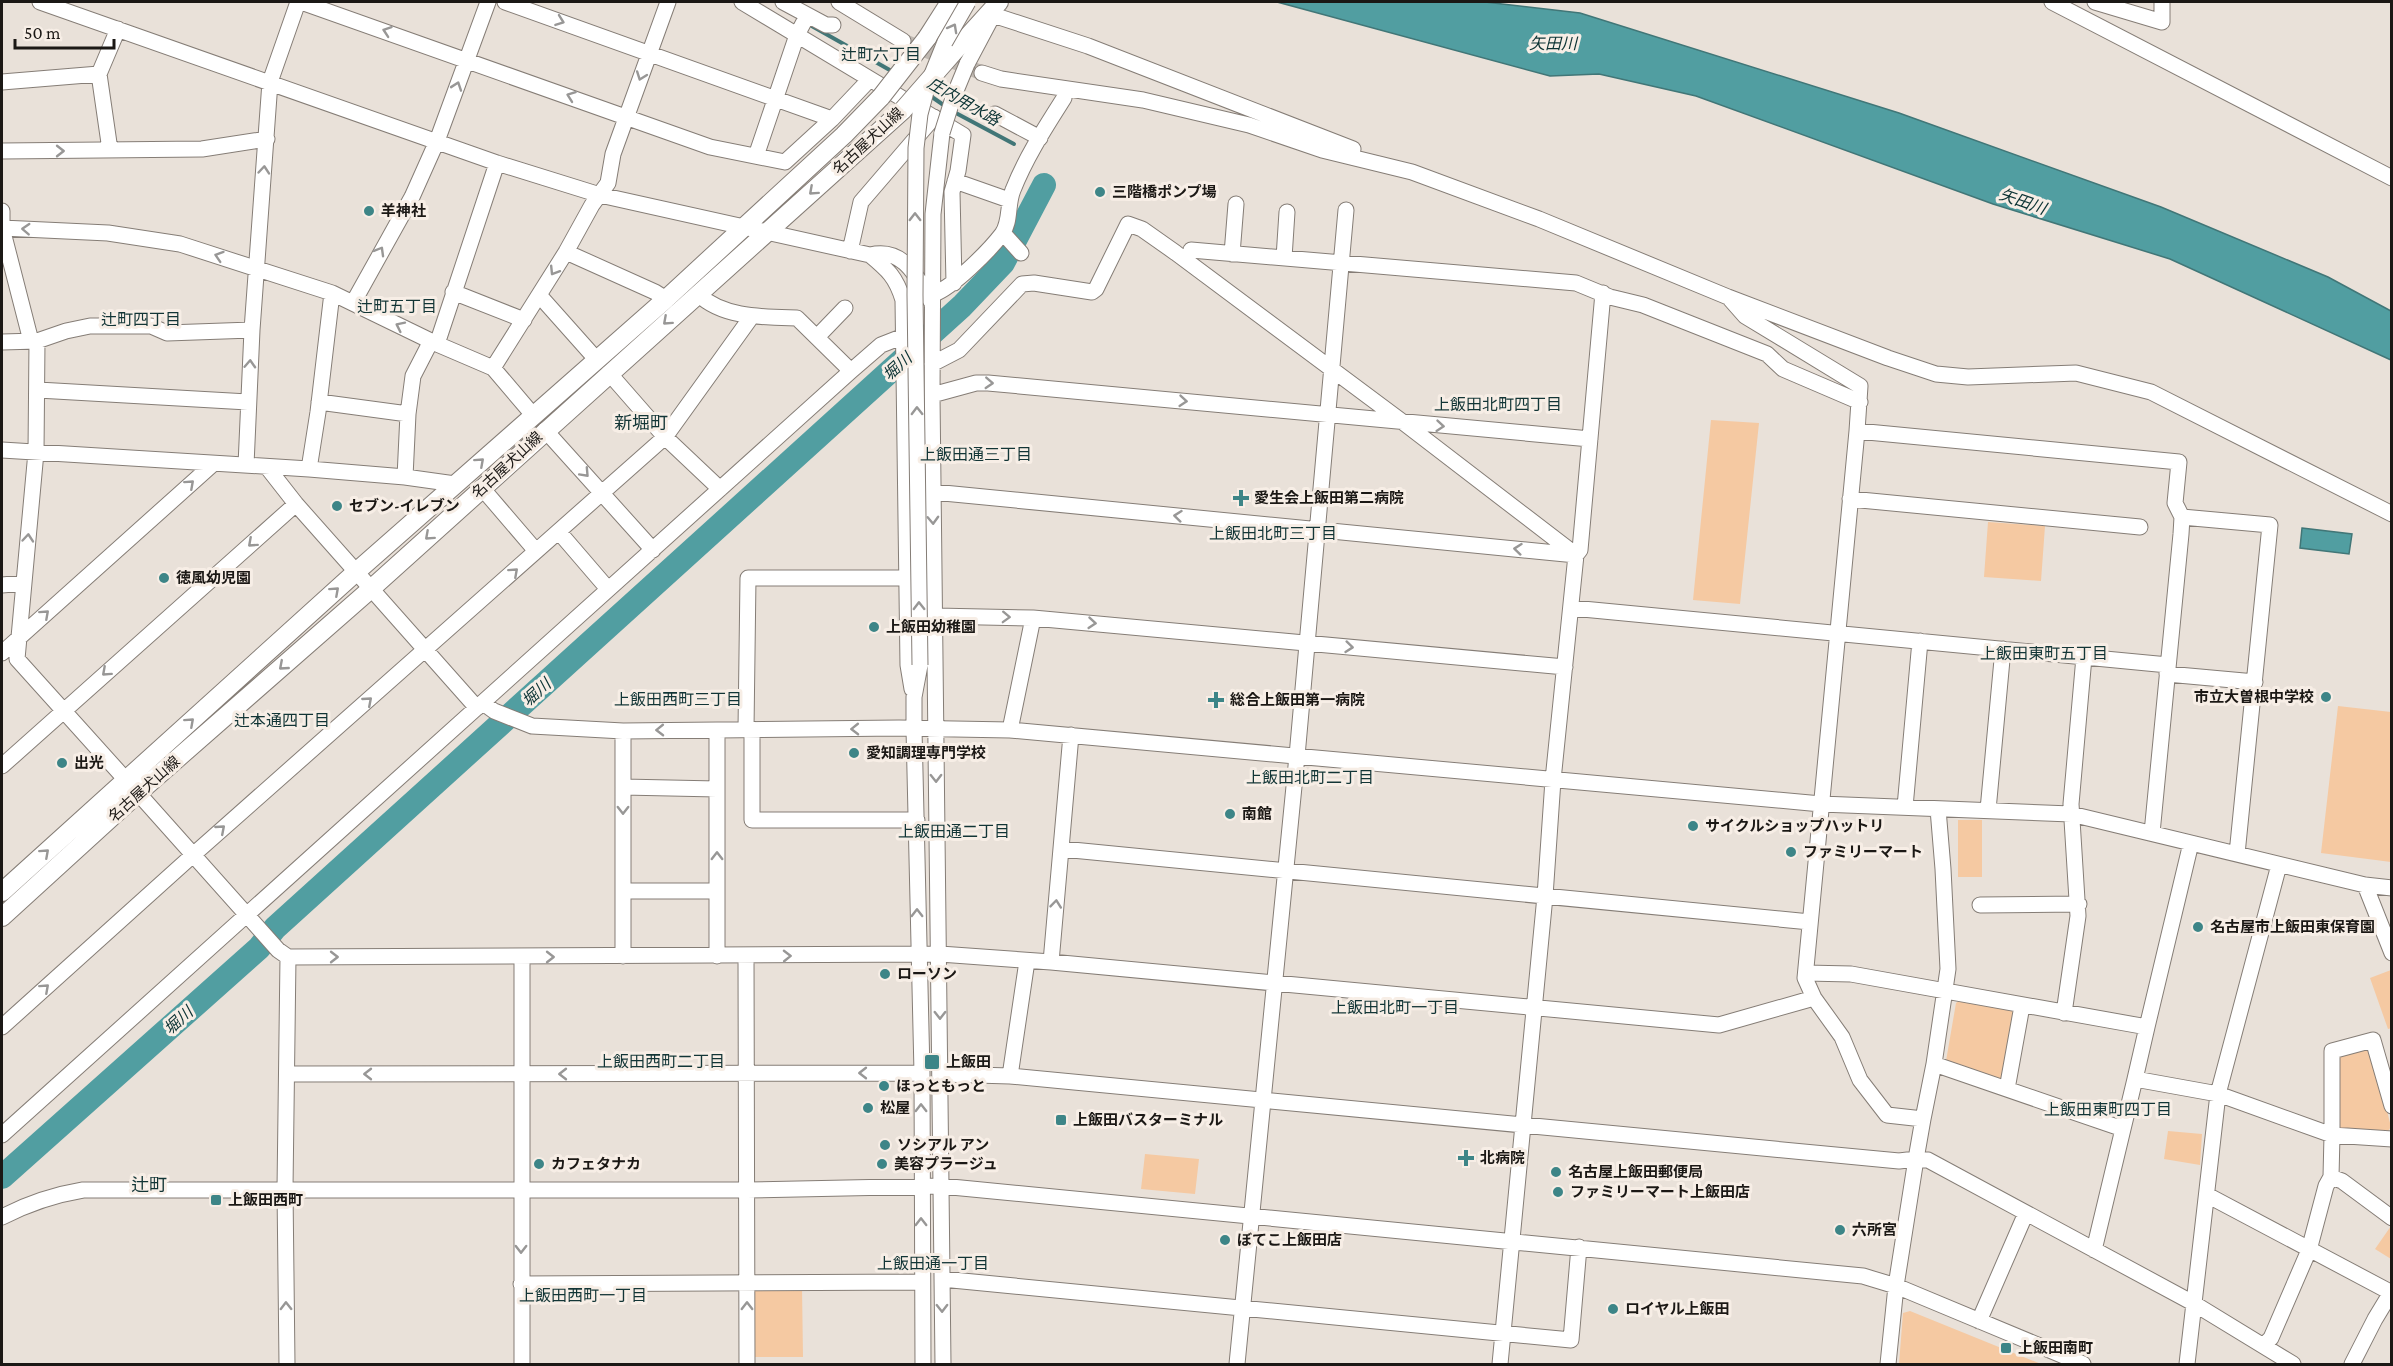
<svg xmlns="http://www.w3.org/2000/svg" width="2393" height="1366" viewBox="0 0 2393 1366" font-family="'Crimson Pro','Noto Sans JP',serif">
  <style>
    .green { fill: #f5c9a2 }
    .water { fill: #519ea1; stroke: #417677; stroke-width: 1.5 }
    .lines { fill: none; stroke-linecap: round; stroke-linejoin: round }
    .stream { stroke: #417677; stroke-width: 4 }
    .river { stroke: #519ea1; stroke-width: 24 }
    .minor-tunnel { stroke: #c0b9b2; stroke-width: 15; stroke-dasharray: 15 8; stroke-linecap: butt }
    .minor-casing { stroke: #857d76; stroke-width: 17 }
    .major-casing { stroke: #857d76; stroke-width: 20 }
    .minor { stroke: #fff; stroke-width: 15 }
    .major { stroke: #fff; stroke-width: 18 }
    .minor-bridge-casing { stroke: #857d76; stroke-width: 17; stroke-linecap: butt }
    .major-bridge-casing { stroke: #857d76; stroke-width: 20; stroke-linecap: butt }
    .minor-bridge { stroke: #fff; stroke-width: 15 }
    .major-bridge { stroke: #fff; stroke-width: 18 }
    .oneway { stroke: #989796 }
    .poi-dot { fill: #3d8587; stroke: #f7eee6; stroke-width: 2 }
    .labels { text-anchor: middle; stroke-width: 6; stroke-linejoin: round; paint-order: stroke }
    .street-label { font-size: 15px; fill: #1b1815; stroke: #f7eee6 }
    .poi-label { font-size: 15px; font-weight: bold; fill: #1b1815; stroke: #f7eee6; text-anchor: start }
    .water-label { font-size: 16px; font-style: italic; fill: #0a3233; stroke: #f7eee6 }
    .neighbourhood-label { font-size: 16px; fill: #123536; stroke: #f7eee6 }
    .quarter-label { font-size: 18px; fill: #123536; stroke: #f7eee6 }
  </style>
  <rect width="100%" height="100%" fill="#e9e1d9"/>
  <path class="green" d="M 1711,420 L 1759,423 L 1740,604 L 1693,600 Z
    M 1988,522 L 2045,526 L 2041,581 L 1984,577 Z
    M 2338,706 L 2391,712 L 2391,862 L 2321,853 Z
    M 1958,820 L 1982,820 L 1982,877 L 1958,877 Z
    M 2391,970 L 2392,1028 L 2388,1029 L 2370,978 Z
    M 1963,998 L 2006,1005 L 2014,1013 L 2003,1078 L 1999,1080 L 1946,1061 L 1956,1003 Z
    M 2365,1047 L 2372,1050 L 2391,1127 L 2386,1134 L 2341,1132 L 2336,1127 L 2338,1054 Z
    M 2168,1131 L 2202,1134 L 2200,1165 L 2164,1159 Z
    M 1145,1154 L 1199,1159 L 1195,1194 L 1141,1189 Z
    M 2391,1226 L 2392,1226 L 2391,1259 L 2375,1249 Z
    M 751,1287 L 802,1287 L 803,1357 L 751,1357 Z
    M 1910,1311 L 2041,1364 L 1899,1364 L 1903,1313 Z"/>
  <path class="water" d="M 1277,2 L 1485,2 L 1580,13 L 1899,113 L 2161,207 L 2328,277 L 2391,311 L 2391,360 L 2170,259 L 1993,204 L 1696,96 L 1599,74 L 1550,76 Z
    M 2302,528 L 2352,534 L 2349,554 L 2300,548 Z"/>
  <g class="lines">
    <path class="stream" d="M 810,25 L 895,73
      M 929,95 L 945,106
      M 954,112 L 1014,144"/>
    <path class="river" d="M 2,1177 L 259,948 L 275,928 L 962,306 L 1003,263 L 1044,185"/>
    <path class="minor-tunnel" d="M 903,41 L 982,73"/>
    <g class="minor-casing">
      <path id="minor" d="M 40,2 L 497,163 L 600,195 L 870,255 C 905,247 917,278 932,303
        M 301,2 L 710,147 L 785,162 L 832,119 L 870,79
        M 505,2 L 832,119
        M 742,2 L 963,135 L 958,171 L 952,192 L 954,283
        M 783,2 L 826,25 L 833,25
        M 839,2 L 903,41
        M 2052,2 L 2392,178
        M 2095,2 L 2162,22 L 2162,2
        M 993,15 L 1088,46 L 1353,149
        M 967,64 L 993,15
        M 982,73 L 1001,79 L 1143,100 L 1249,125 L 1322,150 L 1412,172 L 1539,219 L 1728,297 L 1888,358 L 1936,374 L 1968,377 L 2076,373 L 2151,392 L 2392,514
        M 2,82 L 99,74
        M 995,114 L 1040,138
        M 942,133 L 933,214 L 932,395 L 943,1364
        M 110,150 L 99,74 L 118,29
        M 2,151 L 202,149 L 267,139
        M 756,156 L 797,35 L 807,16
        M 955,181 L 1009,200
        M 2,211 L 2,228 L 31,341
        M 2,228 L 108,233 L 180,244 L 332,293 L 437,344 L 493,368 L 533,415
        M 1003,233 L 1021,253
        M 1191,250 L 1576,283 L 1610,297 L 1643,305 L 1767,354 L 1783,369 L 1860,402
        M 850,251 L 861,202 L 934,117
        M 566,252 L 655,292 L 666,299
        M 1232,254 L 1236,204
        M 870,255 C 888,270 896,277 903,300 L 908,665 L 912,689
        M 1284,258 L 1287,212
        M 453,292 L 524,320
        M 698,294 C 723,318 763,317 797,318 L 851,371
        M 934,294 C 953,287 989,251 1002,234 C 1011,222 1007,204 1013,190 C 1026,157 1045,128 1064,98
        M 539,295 L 596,359
        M 1730,299 L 1745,316 L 1860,386 L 1857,431 L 1805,978 L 1814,998 L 1842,1037 L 1860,1080 L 1887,1115 L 1923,1119 L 1916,1159 L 1928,1160 L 2193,1303 L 2293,1364
        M 353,303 L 412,197 L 437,141 L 488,2
        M 818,336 L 845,308
        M 37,341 L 36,452 L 17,659 L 126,780
        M 2,342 L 37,341 L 66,331 L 90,326 L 151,326 L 167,333 L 252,330
        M 437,344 L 497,163
        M 932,364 L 959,350 L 1022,284 L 1034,283 L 1092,292 L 1096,289 L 1128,224 L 1142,229 L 1176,253 L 1404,423 L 1576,555
        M 493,368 L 566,252 L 592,205 L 608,183 L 613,154 L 668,2
        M 609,373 L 665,437 L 720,489
        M 38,390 L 248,402
        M 932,395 L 976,383 L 988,383 L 1590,439
        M 319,402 L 408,414
        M 545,430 L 653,550
        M 1857,431 L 2179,462 L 2175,503 L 2182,517 L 2181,534 L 2152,833
        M 2,450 L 309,469 L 405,477 L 455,484
        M 246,465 L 252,330 L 270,82 L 298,2
        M 267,467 L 296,504 L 477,708
        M 309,469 L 318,412 L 332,293
        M 405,477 L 408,414 L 413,376 L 431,341
        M 482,488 L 536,551
        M 933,492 L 1576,555
        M 1850,499 L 2140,527
        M 2182,517 L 2270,525 L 2237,854
        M 559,532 L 608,589
        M 2,585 L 24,583
        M 1572,608 L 2168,665
        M 936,616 L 1033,618 L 1565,667
        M 2,653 L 213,464
        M 920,665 L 914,697 L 914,729 L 922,1073 L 923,1364
        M 2167,674 L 2255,682
        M 483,703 L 494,711 L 532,726 L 623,731 L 899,728 L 1010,730 L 1821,804 L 2071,814 L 2365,885 L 2392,888
        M 746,729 L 748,578 L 906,578
        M 752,729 L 752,820 L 917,820
        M 1010,730 L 1033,618
        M 623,731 L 623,956
        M 2,766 L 296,504
        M 623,787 L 717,789
        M 138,793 L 278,950 L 288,957 L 940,954 L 1051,962 L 1719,1025 L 1814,998
        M 1905,807 L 1920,641
        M 1938,809 L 1943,869 L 1948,969 L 1934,1064 L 2123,1129 L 2094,1250
        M 1988,810 L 2003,649
        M 1062,849 L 1810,922
        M 2365,885 L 2392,953
        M 623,891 L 716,891
        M 1980,905 L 2079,904
        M 717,956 L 717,730
        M 746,956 L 747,1364
        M 1051,962 L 1071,735
        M 1806,973 L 1851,974 L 2147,1027 L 2135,1079 L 2218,1094 L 2332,1135 L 2331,1177 L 2342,1181 L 2392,1218
        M 2064,1013 L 2078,916 L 2071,804 L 2084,657
        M 2,1027 L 193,855 L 665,437 L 752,316
        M 2147,1027 L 2191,843
        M 287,1074 L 922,1073
        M 941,1074 L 1010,1076 L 1899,1161 L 1916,1159 L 1896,1286 L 1888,1364
        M 1010,1076 L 1027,961
        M 2007,1089 L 2022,1006
        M 2392,1106 L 2373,1040 L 2332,1051 L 2332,1135 L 2392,1139
        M 1923,1119 L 1934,1064
        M 2123,1129 L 2135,1079
        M 2,1135 L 851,371 L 881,345 L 904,336
        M 2207,1195 L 2392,1293
        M 2,1217 C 29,1203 53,1195 83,1190 L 747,1190 L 941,1186 L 1863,1276 L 1896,1286 L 2083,1364
        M 942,1279 L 1571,1340 L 1579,1247
        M 521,1284 L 922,1282
        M 1979,1321 L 2026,1213
        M 2264,1345 L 2271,1338 L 2309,1250 L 2326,1186 L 2331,1177
        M 287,1364 L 285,1189 L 288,957
        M 522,1364 L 522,957
        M 1237,1364 L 1297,756 L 1346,210
        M 1500,1364 L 1545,896 L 1553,780 L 1576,555 L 1580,550 L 1603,293
        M 2187,1364 L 2218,1094 L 2279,865
        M 2352,1364 L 2375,1319 L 2392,1291"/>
    </g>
    <g class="major-casing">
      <path id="major" d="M 927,38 L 950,2
        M 951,55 L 999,2
        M 2,892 L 356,572 L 666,299 L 844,135 L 881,97
        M 2,917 L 138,793 L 372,588 L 903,110"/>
    </g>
    <use href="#minor" class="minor"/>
    <use href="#major" class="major"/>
    <g class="minor-bridge-casing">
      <path id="minor-bridge" d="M 942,133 L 953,98 L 967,64
        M 920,665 L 915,295 L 916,148 L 920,114 L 928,84 L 945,42 L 968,2"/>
    </g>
    <g class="major-bridge-casing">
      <path id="major-bridge" d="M 881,97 L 927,38
        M 903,110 L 951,55"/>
    </g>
    <use href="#minor-bridge" class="minor-bridge"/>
    <use href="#major-bridge" class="major-bridge"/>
  </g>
  <defs><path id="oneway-chevron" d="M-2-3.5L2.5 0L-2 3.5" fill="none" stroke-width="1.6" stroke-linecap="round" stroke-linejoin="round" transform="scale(1.5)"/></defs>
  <g class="oneway">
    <use href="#oneway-chevron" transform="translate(560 21) rotate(20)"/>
    <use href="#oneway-chevron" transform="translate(953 28) rotate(-61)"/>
    <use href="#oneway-chevron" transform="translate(387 31) rotate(-161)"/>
    <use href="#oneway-chevron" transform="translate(641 76) rotate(110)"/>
    <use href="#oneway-chevron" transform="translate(457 86) rotate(-71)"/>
    <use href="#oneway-chevron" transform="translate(571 96) rotate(-160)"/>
    <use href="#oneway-chevron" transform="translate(60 151)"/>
    <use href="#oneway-chevron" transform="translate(264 170) rotate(-85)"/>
    <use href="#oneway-chevron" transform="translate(813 191) rotate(138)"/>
    <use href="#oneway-chevron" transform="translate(915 217) rotate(-90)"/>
    <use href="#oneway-chevron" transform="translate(26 229) rotate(-177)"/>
    <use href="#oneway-chevron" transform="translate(380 251) rotate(-60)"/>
    <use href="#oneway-chevron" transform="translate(219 256) rotate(-162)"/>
    <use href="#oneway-chevron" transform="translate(554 271) rotate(122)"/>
    <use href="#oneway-chevron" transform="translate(667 321) rotate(138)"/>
    <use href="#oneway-chevron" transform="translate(400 326) rotate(-154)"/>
    <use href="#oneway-chevron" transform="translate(250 364) rotate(-87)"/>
    <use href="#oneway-chevron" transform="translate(989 383) rotate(3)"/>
    <use href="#oneway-chevron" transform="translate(1183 401) rotate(5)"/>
    <use href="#oneway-chevron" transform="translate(917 411) rotate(-91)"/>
    <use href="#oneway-chevron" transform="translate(1440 426) rotate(5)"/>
    <use href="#oneway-chevron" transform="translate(480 462) rotate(-42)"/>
    <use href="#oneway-chevron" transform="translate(585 473) rotate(47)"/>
    <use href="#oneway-chevron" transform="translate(190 484) rotate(-42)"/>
    <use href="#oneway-chevron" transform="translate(1178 516) rotate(-174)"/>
    <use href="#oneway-chevron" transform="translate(933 520) rotate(88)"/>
    <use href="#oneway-chevron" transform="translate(429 536) rotate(138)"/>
    <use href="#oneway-chevron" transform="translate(28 538) rotate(-85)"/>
    <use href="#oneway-chevron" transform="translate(252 543) rotate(138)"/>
    <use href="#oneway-chevron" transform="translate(1518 549) rotate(-174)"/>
    <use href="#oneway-chevron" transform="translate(514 572) rotate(-42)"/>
    <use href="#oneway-chevron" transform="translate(335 591) rotate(-42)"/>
    <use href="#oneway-chevron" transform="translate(919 606) rotate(-91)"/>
    <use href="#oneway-chevron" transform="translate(45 614) rotate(-42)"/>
    <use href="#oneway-chevron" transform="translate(1006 617) rotate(2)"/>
    <use href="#oneway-chevron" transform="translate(1092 623) rotate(5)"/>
    <use href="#oneway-chevron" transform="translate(1349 647) rotate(6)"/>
    <use href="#oneway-chevron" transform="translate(283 666) rotate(139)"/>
    <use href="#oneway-chevron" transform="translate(106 672) rotate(138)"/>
    <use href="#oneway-chevron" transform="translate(368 701) rotate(-41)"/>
    <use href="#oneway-chevron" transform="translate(190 722) rotate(-42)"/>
    <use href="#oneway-chevron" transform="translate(855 729) rotate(179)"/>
    <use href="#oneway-chevron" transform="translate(660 730) rotate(179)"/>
    <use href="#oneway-chevron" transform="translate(936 778) rotate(89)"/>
    <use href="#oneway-chevron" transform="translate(623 810) rotate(90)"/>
    <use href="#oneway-chevron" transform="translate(221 829) rotate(-41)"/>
    <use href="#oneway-chevron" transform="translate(45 853) rotate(-42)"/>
    <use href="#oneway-chevron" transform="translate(717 856) rotate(-90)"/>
    <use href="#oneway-chevron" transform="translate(1056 904) rotate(-84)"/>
    <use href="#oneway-chevron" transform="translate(917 913) rotate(-90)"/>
    <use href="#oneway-chevron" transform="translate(787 956) rotate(-1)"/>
    <use href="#oneway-chevron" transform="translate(334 957)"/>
    <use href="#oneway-chevron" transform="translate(550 957)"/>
    <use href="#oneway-chevron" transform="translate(45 988) rotate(-42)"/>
    <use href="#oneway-chevron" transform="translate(940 1015) rotate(90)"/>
    <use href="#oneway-chevron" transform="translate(863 1073) rotate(180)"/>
    <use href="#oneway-chevron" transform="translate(368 1074) rotate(180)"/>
    <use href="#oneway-chevron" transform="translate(563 1074) rotate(-180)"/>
    <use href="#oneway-chevron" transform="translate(921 1108) rotate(-90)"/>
    <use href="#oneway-chevron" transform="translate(921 1222) rotate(-90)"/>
    <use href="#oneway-chevron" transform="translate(521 1249) rotate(90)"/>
    <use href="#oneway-chevron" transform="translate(286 1306) rotate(-91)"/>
    <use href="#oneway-chevron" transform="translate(747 1306) rotate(-90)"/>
    <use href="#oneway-chevron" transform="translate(942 1308) rotate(89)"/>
  </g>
  <g class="poi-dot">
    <circle cx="1100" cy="192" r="6"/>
    <circle cx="369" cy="211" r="6"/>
    <path d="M1238 489h6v6h6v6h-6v6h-6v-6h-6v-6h6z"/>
    <circle cx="337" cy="506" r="6"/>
    <circle cx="164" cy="578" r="6"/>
    <circle cx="874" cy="627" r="6"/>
    <circle cx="2326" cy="697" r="6"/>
    <path d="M1213 691h6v6h6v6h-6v6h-6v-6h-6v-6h6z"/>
    <circle cx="854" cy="753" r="6"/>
    <circle cx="62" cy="763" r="6"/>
    <circle cx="1230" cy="814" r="6"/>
    <circle cx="1693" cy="826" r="6"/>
    <circle cx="1791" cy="852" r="6"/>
    <circle cx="2198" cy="927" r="6"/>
    <circle cx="885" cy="974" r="6"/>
    <rect x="924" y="1054" width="16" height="16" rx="3"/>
    <circle cx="884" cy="1086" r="6"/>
    <circle cx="868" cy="1108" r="6"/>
    <rect x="1055" y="1114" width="12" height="12" rx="3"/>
    <circle cx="885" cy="1145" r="6"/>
    <path d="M1463 1149h6v6h6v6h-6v6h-6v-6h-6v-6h6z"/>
    <circle cx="539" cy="1164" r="6"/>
    <circle cx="882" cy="1164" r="6"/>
    <circle cx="1556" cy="1172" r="6"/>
    <circle cx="1558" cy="1192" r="6"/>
    <rect x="210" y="1194" width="12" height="12" rx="3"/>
    <circle cx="1840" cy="1230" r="6"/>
    <circle cx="1225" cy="1240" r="6"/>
    <circle cx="1613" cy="1309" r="6"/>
    <rect x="2000" y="1342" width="12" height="12" rx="3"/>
  </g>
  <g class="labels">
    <g class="street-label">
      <text transform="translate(868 141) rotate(-43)" y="5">名古屋犬山線</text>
      <text transform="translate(507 465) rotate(-43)" y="5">名古屋犬山線</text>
      <text transform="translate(144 789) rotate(-42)" y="5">名古屋犬山線</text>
    </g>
    <g class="poi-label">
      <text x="1112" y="197">三階橋ポンプ場</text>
      <text x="381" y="216">羊神社</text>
      <text x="1254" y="503">愛生会上飯田第二病院</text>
      <text x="349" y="511">セブン-イレブン</text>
      <text x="176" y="583">徳風幼児園</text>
      <text x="886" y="632">上飯田幼稚園</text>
      <text x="2314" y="702" text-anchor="end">市立大曽根中学校</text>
      <text x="1230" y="705">総合上飯田第一病院</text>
      <text x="866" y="758">愛知調理専門学校</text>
      <text x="74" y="768">出光</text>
      <text x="1242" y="819">南館</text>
      <text x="1705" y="831">サイクルショップハットリ</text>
      <text x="1803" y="857">ファミリーマート</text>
      <text x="2210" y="932">名古屋市上飯田東保育園</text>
      <text x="897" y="979">ローソン</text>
      <text x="946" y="1067">上飯田</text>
      <text x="896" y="1091">ほっともっと</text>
      <text x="880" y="1113">松屋</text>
      <text x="1073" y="1125">上飯田バスターミナル</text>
      <text x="897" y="1150">ソシアル アン</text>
      <text x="1480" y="1163">北病院</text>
      <text x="551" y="1169">カフェタナカ</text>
      <text x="894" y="1169">美容プラージュ</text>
      <text x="1568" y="1177">名古屋上飯田郵便局</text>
      <text x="1570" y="1197">ファミリーマート上飯田店</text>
      <text x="228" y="1205">上飯田西町</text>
      <text x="1852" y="1235">六所宮</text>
      <text x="1237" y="1245">ぼてこ上飯田店</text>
      <text x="1625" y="1314">ロイヤル上飯田</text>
      <text x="2018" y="1353">上飯田南町</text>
    </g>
    <g class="water-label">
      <text x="1553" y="49">矢田川</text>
      <text transform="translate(964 101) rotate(30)" y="6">庄内用水路</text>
      <text transform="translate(2023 201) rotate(19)" y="6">矢田川</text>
      <text transform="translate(897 366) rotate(-42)" y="6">堀川</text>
      <text transform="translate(536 692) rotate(-42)" y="6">堀川</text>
      <text transform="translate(178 1020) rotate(-42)" y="6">堀川</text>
    </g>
    <g class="neighbourhood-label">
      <text x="881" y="60">辻町六丁目</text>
      <text x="397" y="312">辻町五丁目</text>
      <text x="141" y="325">辻町四丁目</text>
      <text x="1498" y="410">上飯田北町四丁目</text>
      <text x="976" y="460">上飯田通三丁目</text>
      <text x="1273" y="539">上飯田北町三丁目</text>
      <text x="2044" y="659">上飯田東町五丁目</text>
      <text x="678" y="705">上飯田西町三丁目</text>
      <text x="282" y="726">辻本通四丁目</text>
      <text x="1310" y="783">上飯田北町二丁目</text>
      <text x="954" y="837">上飯田通二丁目</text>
      <text x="1395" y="1013">上飯田北町一丁目</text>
      <text x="661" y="1067">上飯田西町二丁目</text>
      <text x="2108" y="1115">上飯田東町四丁目</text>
      <text x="933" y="1269">上飯田通一丁目</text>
      <text x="583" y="1301">上飯田西町一丁目</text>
    </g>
    <g class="quarter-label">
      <text x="641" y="429">新堀町</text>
      <text x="149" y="1191">辻町</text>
    </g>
  </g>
  <rect width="2393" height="1366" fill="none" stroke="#1b1815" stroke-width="6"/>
  <path d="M15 39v9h99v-9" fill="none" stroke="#1b1815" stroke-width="3"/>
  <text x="24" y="39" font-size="18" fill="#1b1815" stroke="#f7eee6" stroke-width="4.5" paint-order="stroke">50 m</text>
</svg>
